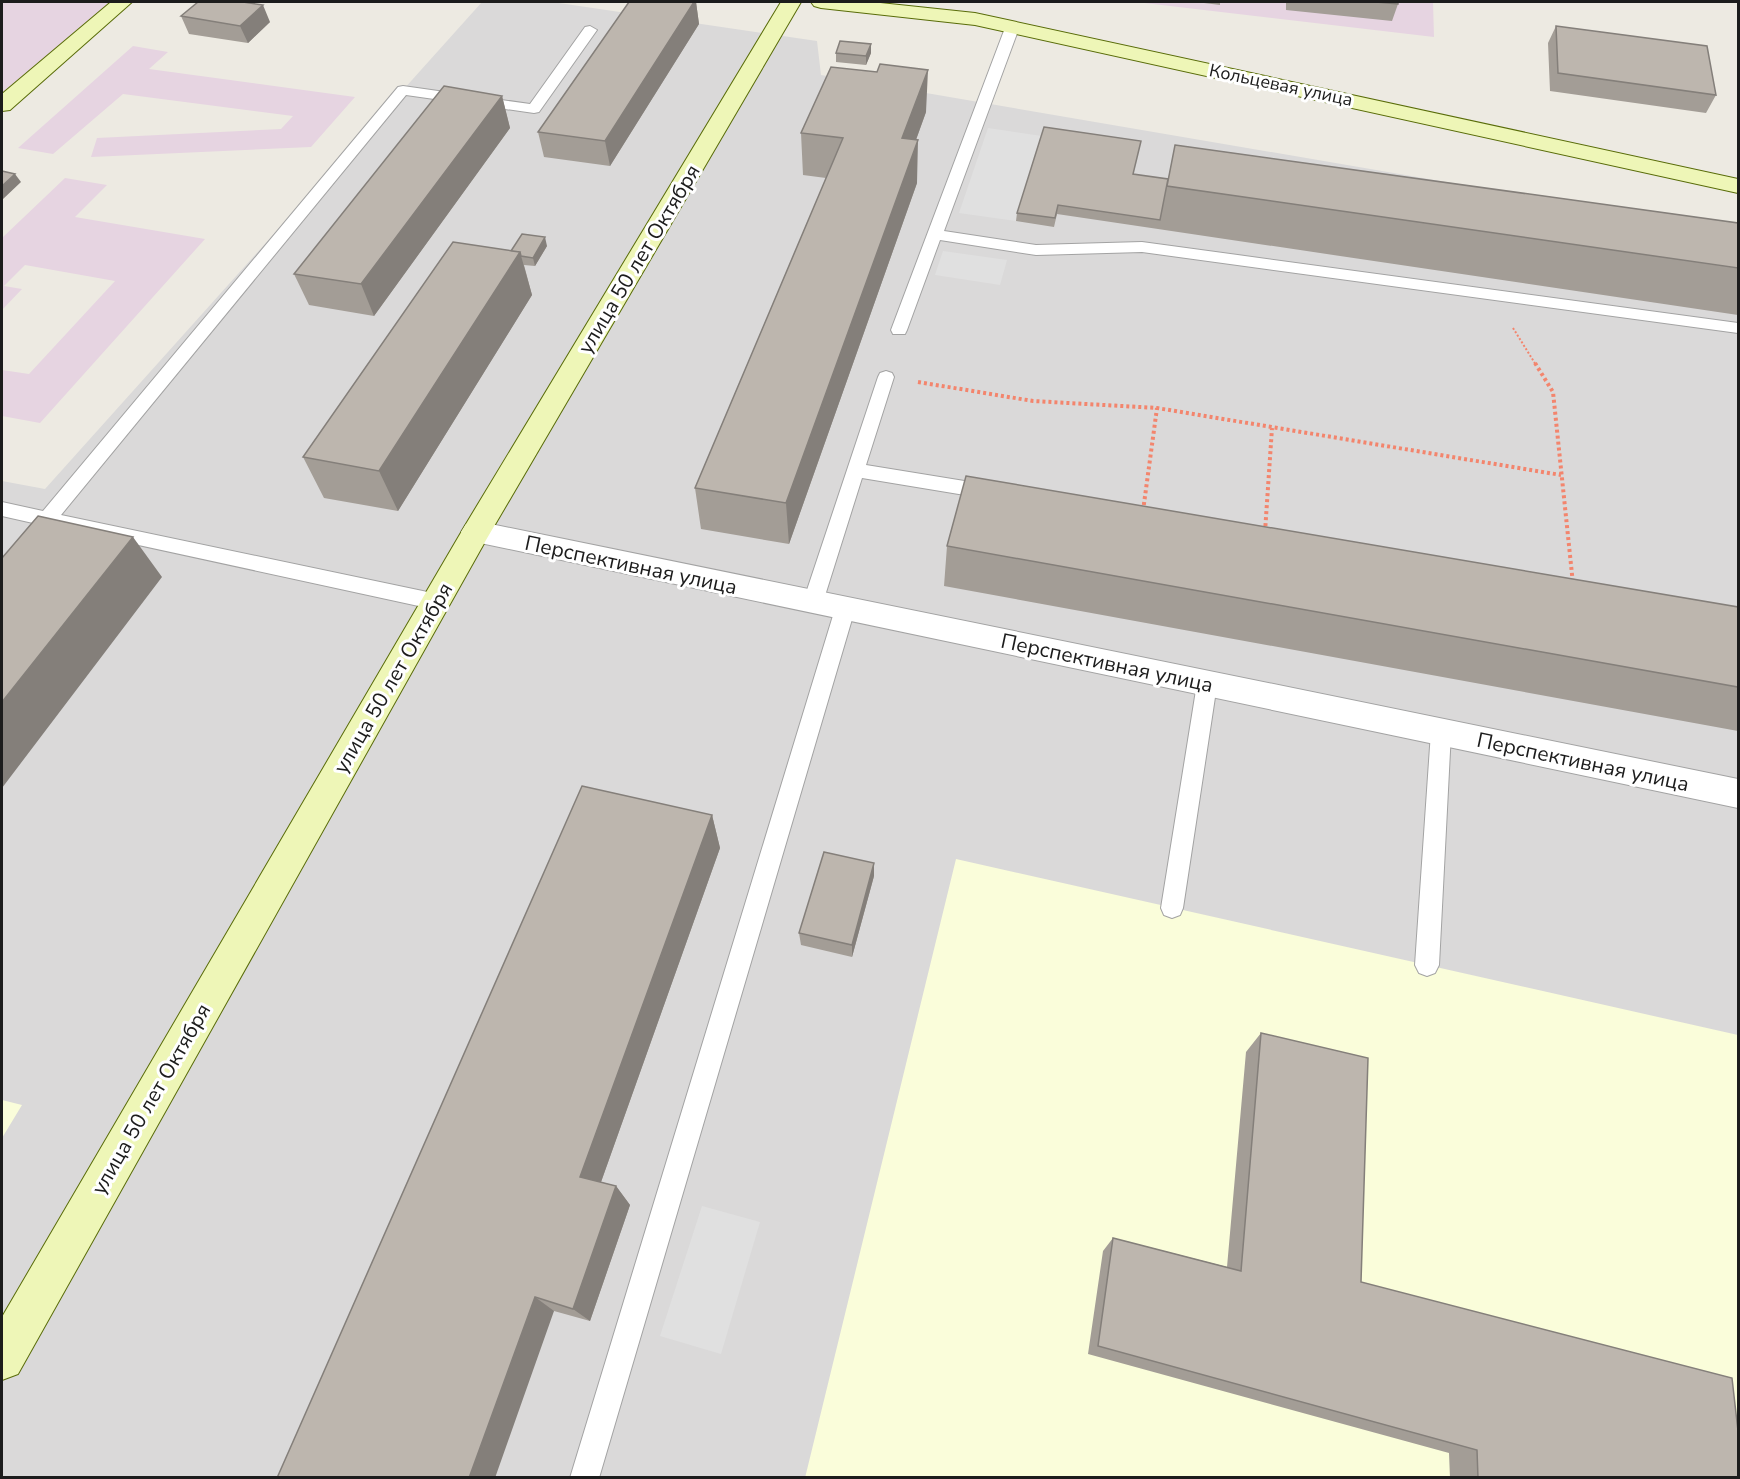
<svg xmlns="http://www.w3.org/2000/svg" width="1740" height="1479" viewBox="0 0 1740 1479" font-family="'Nunito Sans',sans-serif">
  <style>
    .residential { fill: #dad9d9 }
    .industrial { fill: #e6d4e1 }
    .education { fill: #fafdda }
    .parking { fill: #e0e0e0 }
    .lines { fill: none; stroke-linecap: round; stroke-linejoin: round }
    .lane-casing { stroke: #a3a3a3; stroke-width: 2 }
    .street-casing { stroke: #a3a3a3; stroke-width: 2 }
    .secondary-casing { stroke: #596c09; stroke-width: 2 }
    .path-far1 { stroke: #f3856d; stroke-width: 2; stroke-dasharray: 2 2; stroke-linecap: butt }
    .path { stroke: #f3856d; stroke-width: 4; stroke-dasharray: 3 3; stroke-linecap: butt }
    .lane { fill: #fff; fill-rule: evenodd }
    .street { fill: #fff; fill-rule: evenodd }
    .secondary { fill: #eef6b7; fill-rule: evenodd }
    .wall { fill: #a39d96 }
    .shaded-wall { fill: #847f7a }
    .building { fill: #bdb6ae; stroke: #847f7a; stroke-width: 1.5 }
    .labels { text-anchor: middle; stroke-width: 6; stroke-linejoin: round; paint-order: stroke }
    .far-street-label { font-size: 18px; fill: #1c1c1c; stroke: #fff }
    .street-label { font-size: 21px; fill: #1c1c1c; stroke: #fff }
  </style>
  <rect width="100%" height="100%" fill="#edeae2"/>
  <path class="residential" d="M 482,2 L 552,2 L 817,41 L 821,75 L 1738,232 L 1738,1477 L 2,1477 L 2,481 L 45,489 Z"/>
  <path class="industrial" d="M 2,2 L 126,2 L 2,107 Z
    M 1136,2 L 1433,2 L 1434,37 Z
    M 133,46 L 168,52 L 149,69 L 355,97 L 311,147 L 91,157 L 97,138 L 281,129 L 293,116 L 123,94 L 53,154 L 18,148 Z
    M 65,178 L 107,185 L 75,217 L 205,239 L 40,423 L 2,416 L 2,370 L 29,374 L 115,281 L 25,265 L 4,286 L 22,289 L 2,310 L 2,238 Z"/>
  <path class="education" d="M 956,859 L 1738,1035 L 1738,1477 L 805,1478 Z
    M 2,1100 L 22,1105 L 2,1138 Z"/>
  <path class="parking" d="M 988,128 L 1042,136 L 1016,221 L 959,213 Z
    M 943,251 L 1007,260 L 1000,285 L 935,275 Z
    M 702,1206 L 760,1222 L 721,1354 L 660,1336 Z"/>
  <g class="lines">
    <g class="lane-casing">
      <path id="lane" d="M 1012,24 L 1019,28 L 944,231 L 1036,245 L 1142,242 L 1738,323 L 1738,333 L 1142,252 L 1036,255 L 940,240 L 907,330 L 905,334 L 893,334 L 891,330 L 1005,28 Z
        M 590,26 L 597,30 L 539,112 L 534,113 L 406,95 L 61,515 L 437,594 L 444,597 L 447,602 L 444,607 L 437,610 L 51,526 L 9,578 L 2,580 L 2,560 L 33,523 L 2,516 L 2,502 L 43,511 L 398,87 L 403,86 L 530,104 L 585,27 Z
        M 886,371 L 892,373 L 894,377 L 866,465 L 989,485 L 995,487 L 998,492 L 995,497 L 989,499 L 862,478 L 823,602 L 820,607 L 813,610 L 806,607 L 803,602 L 878,377 L 880,373 Z
        M 845,601 L 852,604 L 855,609 L 599,1478 L 570,1478 L 835,609 L 838,604 Z
        M 1207,676 L 1214,678 L 1217,684 L 1183,908 L 1180,915 L 1172,918 L 1164,915 L 1161,908 L 1197,684 L 1200,678 Z
        M 1441,723 L 1448,726 L 1451,732 L 1439,965 L 1435,973 L 1427,976 L 1419,973 L 1415,965 L 1431,732 L 1434,726 Z"/>
    </g>
    <g class="street-casing">
      <path id="street" d="M 476,521 L 1738,779 L 1738,808 L 466,540 L 461,532 L 466,524 Z"/>
    </g>
    <g class="secondary-casing">
      <path id="secondary" d="M 111,2 L 132,2 L 10,110 L 2,111 L 2,94 Z
        M 781,2 L 801,2 L 486,540 L 18,1374 L 2,1380 L 2,1317 L 466,524 Z
        M 811,2 L 871,2 L 975,13 L 1738,179 L 1738,193 L 975,25 L 821,8 L 814,6 Z"/>
    </g>
    <path class="path-far1" d="M 1513,328 L 1536,365"/>
    <path class="path" d="M 1535,363 L 1553,392 L 1573,584
      M 918,382 L 1033,401 L 1157,408 L 1561,475
      M 1143,511 L 1157,408
      M 1265,532 L 1272,428"/>
    <use href="#lane" class="lane"/>
    <use href="#street" class="street"/>
    <use href="#secondary" class="secondary"/>
  </g>
  <path class="wall" d="M 629,2 L 696,2 L 699,24 L 610,166 L 544,157 L 538,132 Z
    M 1196,2 L 1220,2 L 1220,5 Z
    M 1286,2 L 1398,2 L 1398,4 L 1392,21 L 1286,10 Z
    M 181,16 L 270,22 L 248,43 L 189,34 Z
    M 1556,26 L 1716,95 L 1706,113 L 1550,91 L 1548,43 Z
    M 836,53 L 871,53 L 866,65 L 836,62 Z
    M 502,96 L 510,128 L 374,316 L 309,305 L 294,274 Z
    M 926,112 L 916,140 L 917,183 L 789,544 L 701,529 L 695,488 L 826,178 L 803,175 L 801,133 Z
    M 1175,145 L 1738,223 L 1738,315 L 1158,229 L 1158,228 L 1158,229 L 1057,214 L 1054,227 L 1016,221 L 1017,213 L 1168,180 Z
    M 547,246 L 535,266 L 524,265 L 532,295 L 398,511 L 324,498 L 303,457 L 511,251 Z
    M 947,546 L 1738,607 L 1738,731 L 944,586 Z
    M 712,815 L 720,848 L 601,1182 L 616,1186 L 630,1205 L 590,1321 L 554,1311 L 277,1478 Z
    M 874,876 L 852,957 L 801,945 L 799,933 Z
    M 1261,1033 L 1361,1282 L 1738,1478 L 1450,1478 L 1449,1453 L 1088,1354 L 1103,1251 L 1113,1238 L 1227,1267 L 1246,1052 Z"/>
  <path class="shaded-wall" d="M 694,2 L 696,2 L 699,24 L 610,166 L 605,141 Z
    M 263,5 L 270,22 L 248,43 L 240,26 Z
    M 871,44 L 871,53 L 866,65 L 866,56 Z
    M 928,70 L 926,112 L 901,181 L 902,138 Z
    M 502,96 L 510,128 L 374,316 L 361,284 Z
    M 918,140 L 917,183 L 789,544 L 786,503 Z
    M 15,174 L 21,182 L 2,200 L 2,186 Z
    M 545,237 L 547,246 L 535,266 L 533,258 Z
    M 520,252 L 532,295 L 398,511 L 379,471 Z
    M 133,537 L 162,577 L 2,788 L 2,702 Z
    M 712,815 L 720,848 L 596,1196 L 580,1177 Z
    M 874,863 L 874,876 L 852,957 L 852,945 Z
    M 616,1186 L 630,1205 L 590,1321 L 573,1309 Z
    M 535,1297 L 554,1311 L 495,1478 L 469,1478 Z"/>
  <path class="building" d="M 198,2 L 243,2 L 263,5 L 240,26 L 181,16 Z
    M 629,2 L 694,2 L 605,141 L 538,132 Z
    M 1376,2 L 1398,2 L 1398,4 Z
    M 1556,26 L 1707,46 L 1716,95 L 1558,73 Z
    M 840,41 L 871,44 L 866,56 L 836,53 Z
    M 880,64 L 928,70 L 902,138 L 918,140 L 786,503 L 695,488 L 843,138 L 801,133 L 831,67 L 877,72 Z
    M 444,86 L 502,96 L 361,284 L 294,274 Z
    M 1044,127 L 1141,141 L 1133,174 L 1168,179 L 1160,220 L 1058,205 L 1055,218 L 1017,213 Z
    M 1175,145 L 1738,223 L 1738,268 L 1167,186 Z
    M 2,171 L 15,174 L 2,186 Z
    M 522,234 L 545,237 L 533,258 L 521,256 L 520,252 L 511,251 Z
    M 453,242 L 520,252 L 379,471 L 303,457 Z
    M 966,476 L 1738,607 L 1738,687 L 947,546 Z
    M 38,516 L 133,537 L 2,702 L 2,558 Z
    M 582,786 L 712,815 L 580,1177 L 616,1186 L 573,1309 L 535,1297 L 469,1478 L 277,1478 Z
    M 824,852 L 874,863 L 852,945 L 799,933 Z
    M 1261,1033 L 1368,1058 L 1361,1282 L 1732,1378 L 1738,1431 L 1738,1478 L 1478,1478 L 1477,1450 L 1098,1346 L 1113,1238 L 1241,1271 Z"/>
  <g class="labels">
    <g class="far-street-label">
      <text transform="translate(1281 85) rotate(12)" y="6">Кольцевая улица</text>
    </g>
    <g class="street-label">
      <text transform="translate(639 259) rotate(-59)" y="7">улица 50 лет Октября</text>
      <text transform="translate(631 565) rotate(12)" y="7">Перспективная улица</text>
      <text transform="translate(1107 663) rotate(12)" y="7">Перспективная улица</text>
      <text transform="translate(393 678) rotate(-60)" y="7">улица 50 лет Октября</text>
      <text transform="translate(1583 762) rotate(12)" y="7">Перспективная улица</text>
      <text transform="translate(151 1099) rotate(-60)" y="7">улица 50 лет Октября</text>
    </g>
  </g>
  <rect width="1740" height="1479" fill="none" stroke="#1c1c1c" stroke-width="6"/>
</svg>
